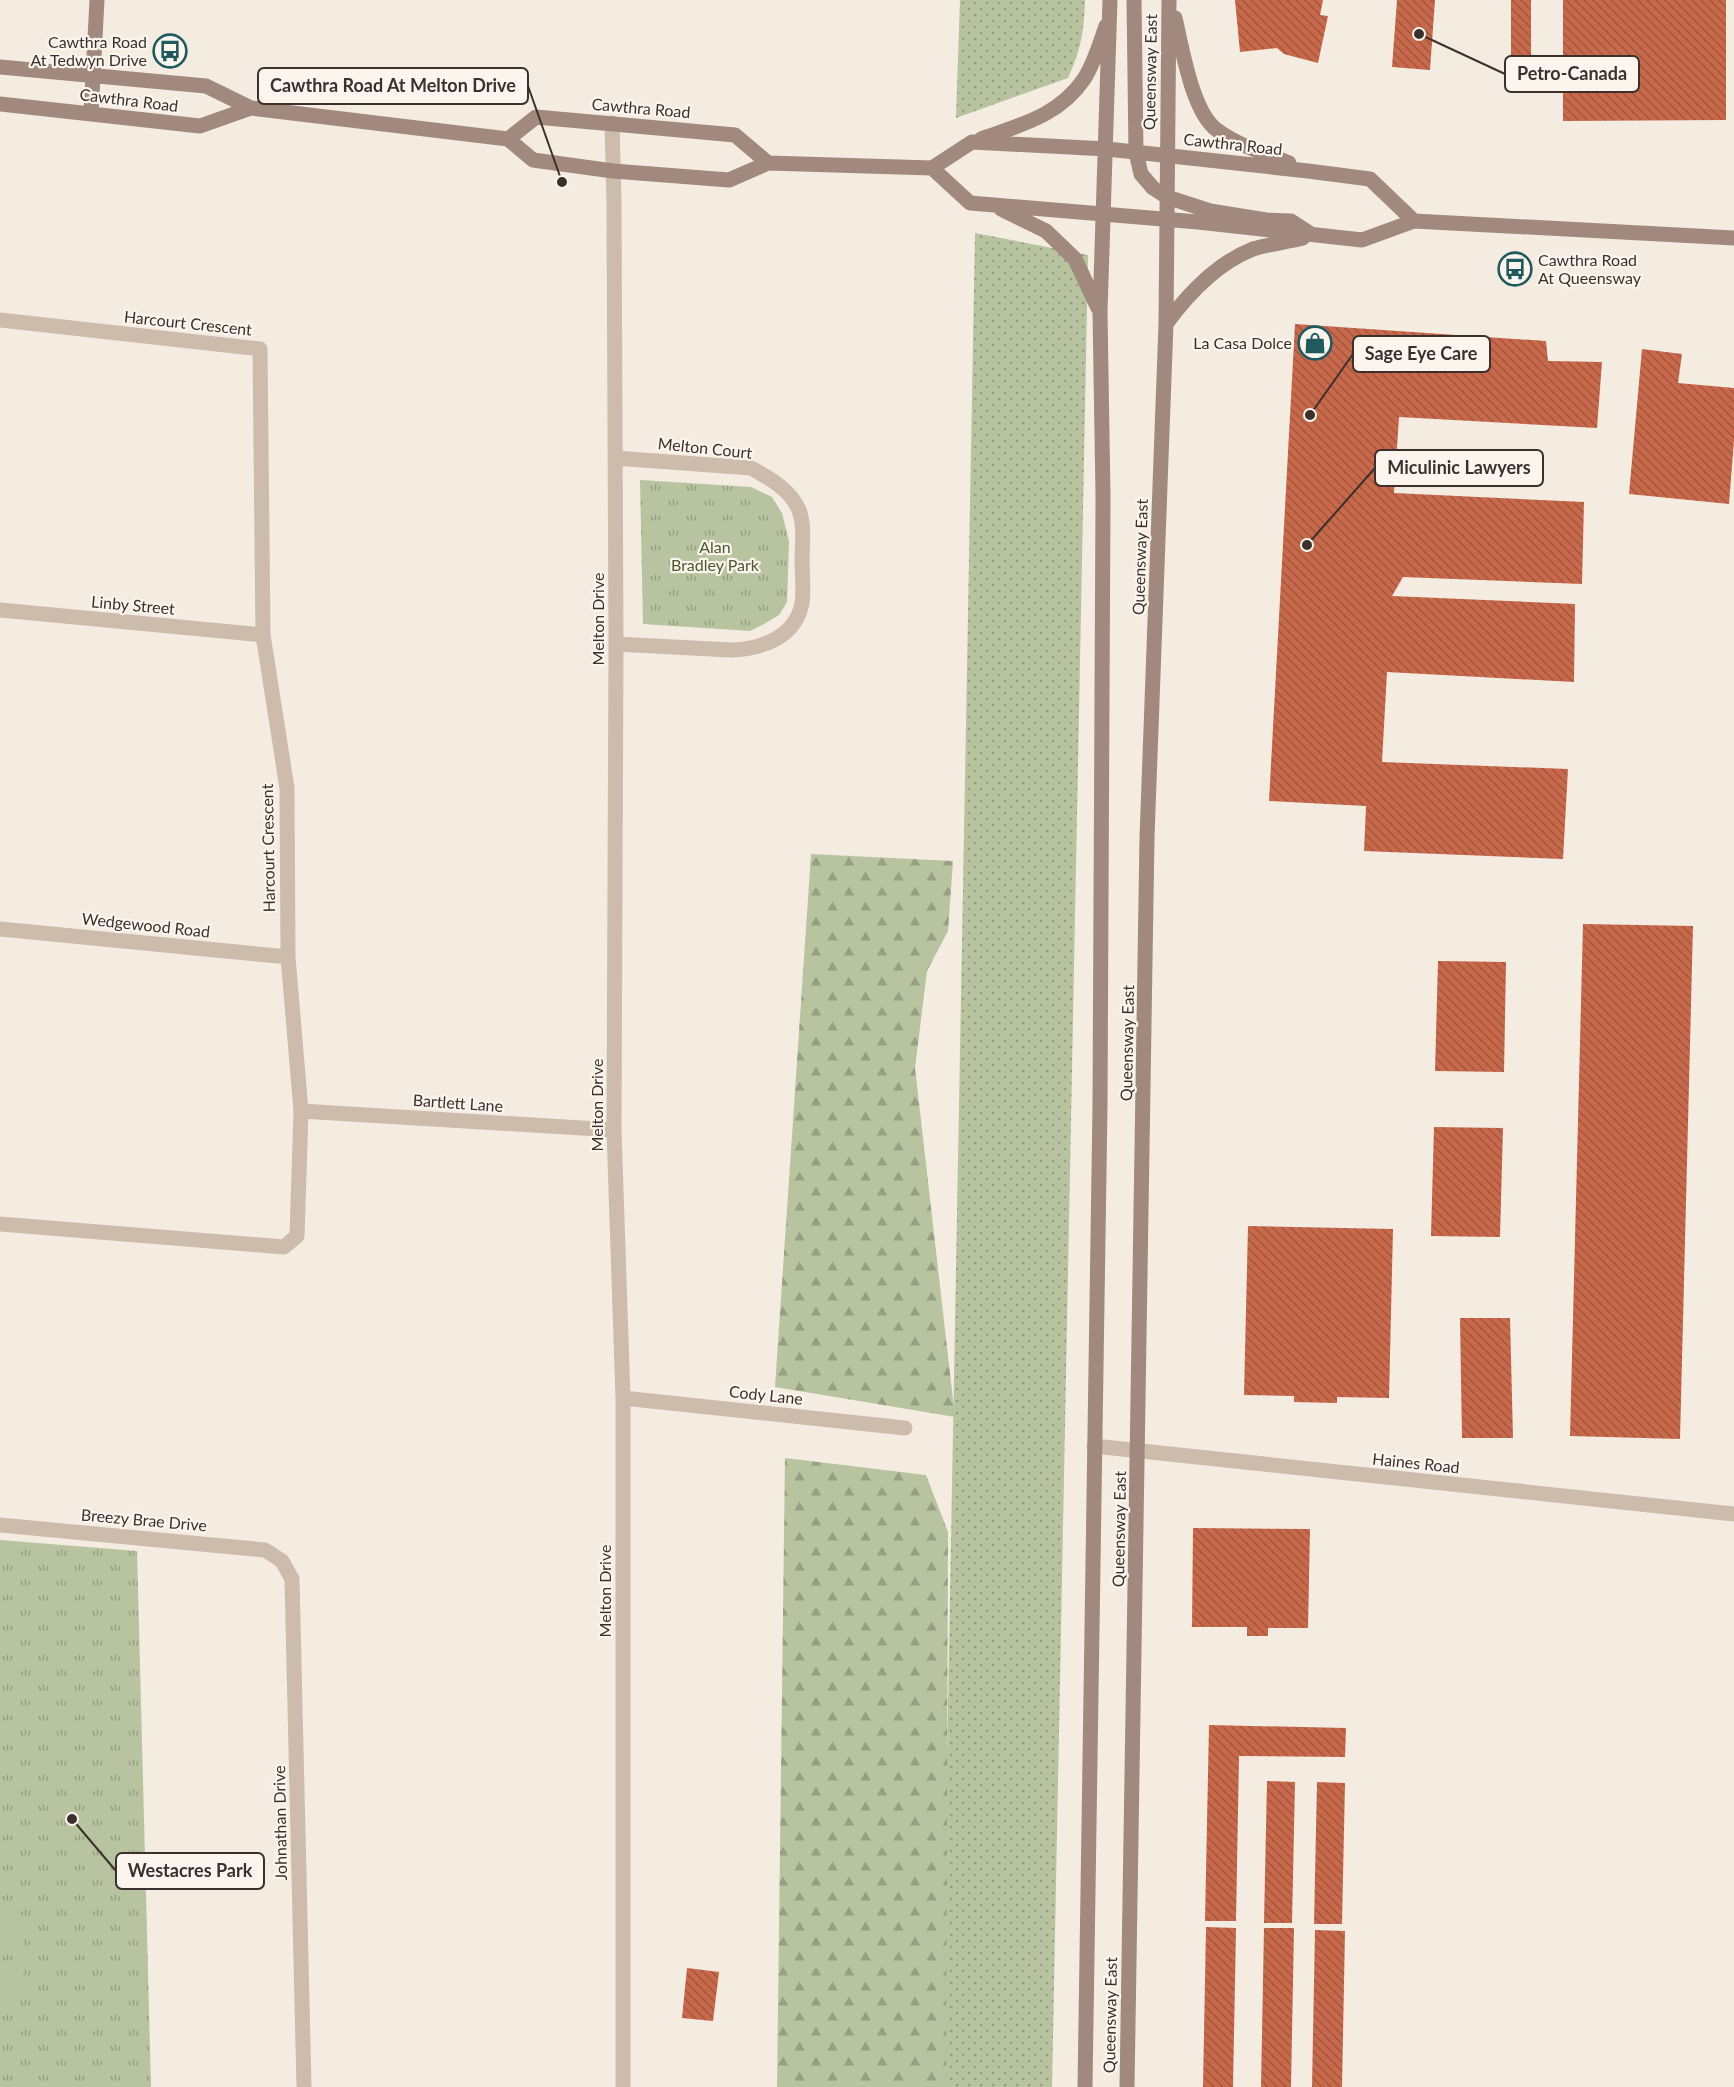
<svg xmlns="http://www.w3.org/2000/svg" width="1734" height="2087" viewBox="0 0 1734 2087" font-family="Lato,sans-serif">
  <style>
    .grass { fill: url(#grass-dots) }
    .forest { fill: url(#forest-firs) }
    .park { fill: url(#park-tufts) }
    .pitch { fill: #b8c4a0 }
    .building { fill: url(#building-back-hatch) }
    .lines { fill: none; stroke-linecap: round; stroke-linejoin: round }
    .street { stroke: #cdbbac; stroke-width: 15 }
    .secondary { stroke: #a18a7d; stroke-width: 15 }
    .labels { text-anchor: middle; stroke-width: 4.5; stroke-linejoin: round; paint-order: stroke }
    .poi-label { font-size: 16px; fill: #3b302b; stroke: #fbf5ee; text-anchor: end }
    .street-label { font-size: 16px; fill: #3b302b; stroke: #fbf5ee }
    .park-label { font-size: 16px; fill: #4a5a2e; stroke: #fbf5ee }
    .leader { fill: none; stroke: #3b302b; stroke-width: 2 }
    .callout-dot { fill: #3b302b; stroke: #fbf5ee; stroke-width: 2 }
    .callout { fill: #fbf5ee; stroke: #3b302b; stroke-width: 2 }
    .callout-label { font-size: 18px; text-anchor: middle; font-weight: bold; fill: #3b302b }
  </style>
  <defs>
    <pattern id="grass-dots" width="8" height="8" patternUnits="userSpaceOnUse" patternTransform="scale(1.5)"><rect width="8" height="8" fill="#b8c4a0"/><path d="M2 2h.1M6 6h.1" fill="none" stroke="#97a083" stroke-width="1.8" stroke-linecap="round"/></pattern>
    <pattern id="forest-firs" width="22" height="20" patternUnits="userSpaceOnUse" patternTransform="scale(1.5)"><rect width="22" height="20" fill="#b8c4a0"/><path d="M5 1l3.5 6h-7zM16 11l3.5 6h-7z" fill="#97a083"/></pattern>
    <pattern id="park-tufts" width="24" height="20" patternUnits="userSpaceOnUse" patternTransform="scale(1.5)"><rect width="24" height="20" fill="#b8c4a0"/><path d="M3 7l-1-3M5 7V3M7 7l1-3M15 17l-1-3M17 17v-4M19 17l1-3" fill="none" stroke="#97a083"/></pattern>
    <pattern id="building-back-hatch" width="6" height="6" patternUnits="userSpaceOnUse" patternTransform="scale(1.5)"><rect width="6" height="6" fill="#c8694b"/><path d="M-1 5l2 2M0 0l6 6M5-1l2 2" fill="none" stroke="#a4573f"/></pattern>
  </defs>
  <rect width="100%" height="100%" fill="#f4ebe1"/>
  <path class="grass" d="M 960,0 L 1085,0 C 1084,32 1081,49 1068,78 L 956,118 Z
    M 975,233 L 1088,255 L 1052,2087 L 941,2087 Z"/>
  <path class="forest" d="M 811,854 L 953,861 L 948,931 L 927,971 L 915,1068 L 955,1417 L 775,1387 Z
    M 785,1458 L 926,1475 L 948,1532 L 946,2087 L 777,2087 Z"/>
  <path class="park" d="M 640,480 L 751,487 L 772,497 L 782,513 L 789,541 L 787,602 L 779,615 L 764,624 L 750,631 L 643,624 Z
    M 0,1540 L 137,1551 L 151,2087 L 0,2087 Z"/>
  <path class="pitch" d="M 0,1916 L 23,1916 L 23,1950 L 0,1950 Z
    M 0,1961 L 23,1962 L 22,1996 L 0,1996 Z"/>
  <path class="building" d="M 1235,0 L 1323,0 L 1320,15 L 1328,16 L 1318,63 L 1284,54 L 1277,48 L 1240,52 Z
    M 1397,0 L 1435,0 L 1430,70 L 1392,67 Z
    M 1511,0 L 1531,0 L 1531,72 L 1511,72 Z
    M 1563,0 L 1726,0 L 1726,120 L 1563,121 Z
    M 1295,324 L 1546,341 L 1548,361 L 1602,362 L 1597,428 L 1399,417 L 1394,493 L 1584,502 L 1582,584 L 1403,577 L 1392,596 L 1575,604 L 1574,682 L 1387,672 L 1382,762 L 1568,769 L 1563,859 L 1364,851 L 1366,806 L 1269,801 Z
    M 1642,349 L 1682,354 L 1678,383 L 1734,388 L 1734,440 L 1729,504 L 1629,494 Z
    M 1583,924 L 1693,926 L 1680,1439 L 1570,1436 Z
    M 1438,961 L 1506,962 L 1504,1072 L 1435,1071 Z
    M 1434,1127 L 1503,1128 L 1500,1237 L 1431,1236 Z
    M 1248,1226 L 1393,1229 L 1389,1398 L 1337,1397 L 1337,1403 L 1294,1402 L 1294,1396 L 1244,1395 Z
    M 1460,1318 L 1510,1318 L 1513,1438 L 1462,1438 Z
    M 1193,1528 L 1310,1529 L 1308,1628 L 1268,1628 L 1268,1636 L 1247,1636 L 1247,1627 L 1192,1627 Z
    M 1209,1725 L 1346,1728 L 1345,1757 L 1239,1756 L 1236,1921 L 1205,1921 Z
    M 1267,1781 L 1295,1782 L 1292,1923 L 1264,1923 Z
    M 1317,1782 L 1345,1783 L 1342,1924 L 1314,1924 Z
    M 1206,1927 L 1236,1928 L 1233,2087 L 1203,2087 Z
    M 1264,1928 L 1294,1928 L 1291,2087 L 1261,2087 Z
    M 1315,1930 L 1345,1931 L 1342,2087 L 1312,2087 Z
    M 687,1968 L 719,1972 L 713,2021 L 682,2018 Z"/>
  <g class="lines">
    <path class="street" d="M 612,123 L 614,203 L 616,644 L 614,1130 L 623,1398 L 623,2087
      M 0,320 L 260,349 L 263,635 L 287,788 L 288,957 L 301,1111 L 297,1236 L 284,1247 L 0,1224
      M 615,458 L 751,468 C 769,478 790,489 799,510 C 805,526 802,544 802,561 C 802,574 804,590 802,603 C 796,637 762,649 731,650 L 616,644
      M 0,610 L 263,635
      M 0,929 L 288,957
      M 301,1111 L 614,1130
      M 623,1398 L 905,1428
      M 1094,1446 L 1734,1514
      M 0,1525 L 265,1550 L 282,1561 L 292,1579 L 304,2087"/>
    <path class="secondary" d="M 1134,0 L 1136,152 L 1141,174 L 1153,188 L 1167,197 L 1210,211 L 1266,220 L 1291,221 L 1311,234
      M 1175,18 C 1182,47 1192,112 1217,130 C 1238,146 1265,153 1289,163
      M 0,67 L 206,86 L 251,108 L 508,139 L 533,160 L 613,171 L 729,180 L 768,163 L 932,168 L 972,142 L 1107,149 L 1308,171 L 1370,179 L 1414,221
      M 0,104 L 200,126 L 251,108
      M 91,113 L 97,0
      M 508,139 L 536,117 L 735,135 L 768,163
      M 981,139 C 1020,125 1059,116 1084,79 C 1094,64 1100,43 1106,26
      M 932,168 L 970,203 L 1198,222 L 1362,240 L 1414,221 L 1734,238
      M 1001,209 L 1046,231 L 1075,259 L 1098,308
      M 1166,324 C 1188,294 1217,263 1253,249 C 1269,244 1287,242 1303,238
      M 1085,2087 L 1100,1106 L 1103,496 L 1100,312 L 1110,0
      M 1127,2087 L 1147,837 L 1166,324 L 1169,0"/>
  </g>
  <defs>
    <g id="bus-ring" transform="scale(1.725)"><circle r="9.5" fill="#fbf5ee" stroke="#1f5a5e" stroke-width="1.5"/><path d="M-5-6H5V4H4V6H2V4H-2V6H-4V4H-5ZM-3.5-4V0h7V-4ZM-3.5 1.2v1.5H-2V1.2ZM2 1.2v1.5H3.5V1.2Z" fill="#1f5a5e"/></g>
    <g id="shop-ring" transform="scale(1.725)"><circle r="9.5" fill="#fbf5ee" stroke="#1f5a5e" stroke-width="1.5"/><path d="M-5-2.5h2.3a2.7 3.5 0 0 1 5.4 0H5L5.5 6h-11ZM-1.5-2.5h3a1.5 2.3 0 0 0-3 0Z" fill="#1f5a5e"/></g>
  </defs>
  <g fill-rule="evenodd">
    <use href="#bus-ring" x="170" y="51"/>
    <use href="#bus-ring" x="1515" y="269"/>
    <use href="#shop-ring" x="1315" y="343"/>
  </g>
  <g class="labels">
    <g class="poi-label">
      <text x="147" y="48">Cawthra Road<tspan x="147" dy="18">At Tedwyn Drive</tspan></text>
      <text x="1538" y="266" text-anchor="start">Cawthra Road<tspan x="1538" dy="18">At Queensway</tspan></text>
      <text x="1292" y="349">La Casa Dolce</text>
    </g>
    <g class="street-label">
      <text transform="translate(1150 72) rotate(-89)" y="6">Queensway East</text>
      <text transform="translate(129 100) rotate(7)" y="6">Cawthra Road</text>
      <text transform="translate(641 108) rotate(5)" y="6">Cawthra Road</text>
      <text transform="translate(1233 144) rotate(6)" y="6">Cawthra Road</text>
      <text transform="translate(188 323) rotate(6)" y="6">Harcourt Crescent</text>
      <text transform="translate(705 448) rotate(6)" y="6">Melton Court</text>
      <text transform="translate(1140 557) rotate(-88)" y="6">Queensway East</text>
      <text transform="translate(133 605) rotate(5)" y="6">Linby Street</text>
      <text transform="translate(598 619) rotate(-90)" y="6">Melton Drive</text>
      <text transform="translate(268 848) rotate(-91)" y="6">Harcourt Crescent</text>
      <text transform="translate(146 925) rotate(6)" y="6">Wedgewood Road</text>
      <text transform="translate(1127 1043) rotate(-89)" y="6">Queensway East</text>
      <text transform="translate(458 1103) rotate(4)" y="6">Bartlett Lane</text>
      <text transform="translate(597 1105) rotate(-90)" y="6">Melton Drive</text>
      <text transform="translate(766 1395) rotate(6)" y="6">Cody Lane</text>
      <text transform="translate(1416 1463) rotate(6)" y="6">Haines Road</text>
      <text transform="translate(144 1520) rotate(5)" y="6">Breezy Brae Drive</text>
      <text transform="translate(1119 1529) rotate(-89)" y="6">Queensway East</text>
      <text transform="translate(605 1591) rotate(-90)" y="6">Melton Drive</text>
      <text transform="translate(280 1823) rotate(-91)" y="6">Johnathan Drive</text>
      <text transform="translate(1110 2015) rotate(-89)" y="6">Queensway East</text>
    </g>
    <g class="park-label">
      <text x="715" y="553">Alan<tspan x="715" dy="18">Bradley Park</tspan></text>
    </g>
  </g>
  <path class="leader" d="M1419 34L1505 74M562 182L528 86M1310 415L1353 354M1307 545L1375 468M72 1819L116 1871"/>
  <g class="callout-dot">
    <circle cx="1419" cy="34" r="6"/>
    <circle cx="562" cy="182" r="6"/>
    <circle cx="1310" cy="415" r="6"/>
    <circle cx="1307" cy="545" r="6"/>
    <circle cx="72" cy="1819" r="6"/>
  </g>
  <g class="callout">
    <rect x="1505" y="56" width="134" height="36" rx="6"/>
    <rect x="258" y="68" width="270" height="36" rx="6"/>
    <rect x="1353" y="336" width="137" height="36" rx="6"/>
    <rect x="1375" y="450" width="168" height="36" rx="6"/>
    <rect x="116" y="1853" width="148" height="36" rx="6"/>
  </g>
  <g class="callout-label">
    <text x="1572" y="80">Petro-Canada</text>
    <text x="393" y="92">Cawthra Road At Melton Drive</text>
    <text x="1421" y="360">Sage Eye Care</text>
    <text x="1459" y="474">Miculinic Lawyers</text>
    <text x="190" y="1877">Westacres Park</text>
  </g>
</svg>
